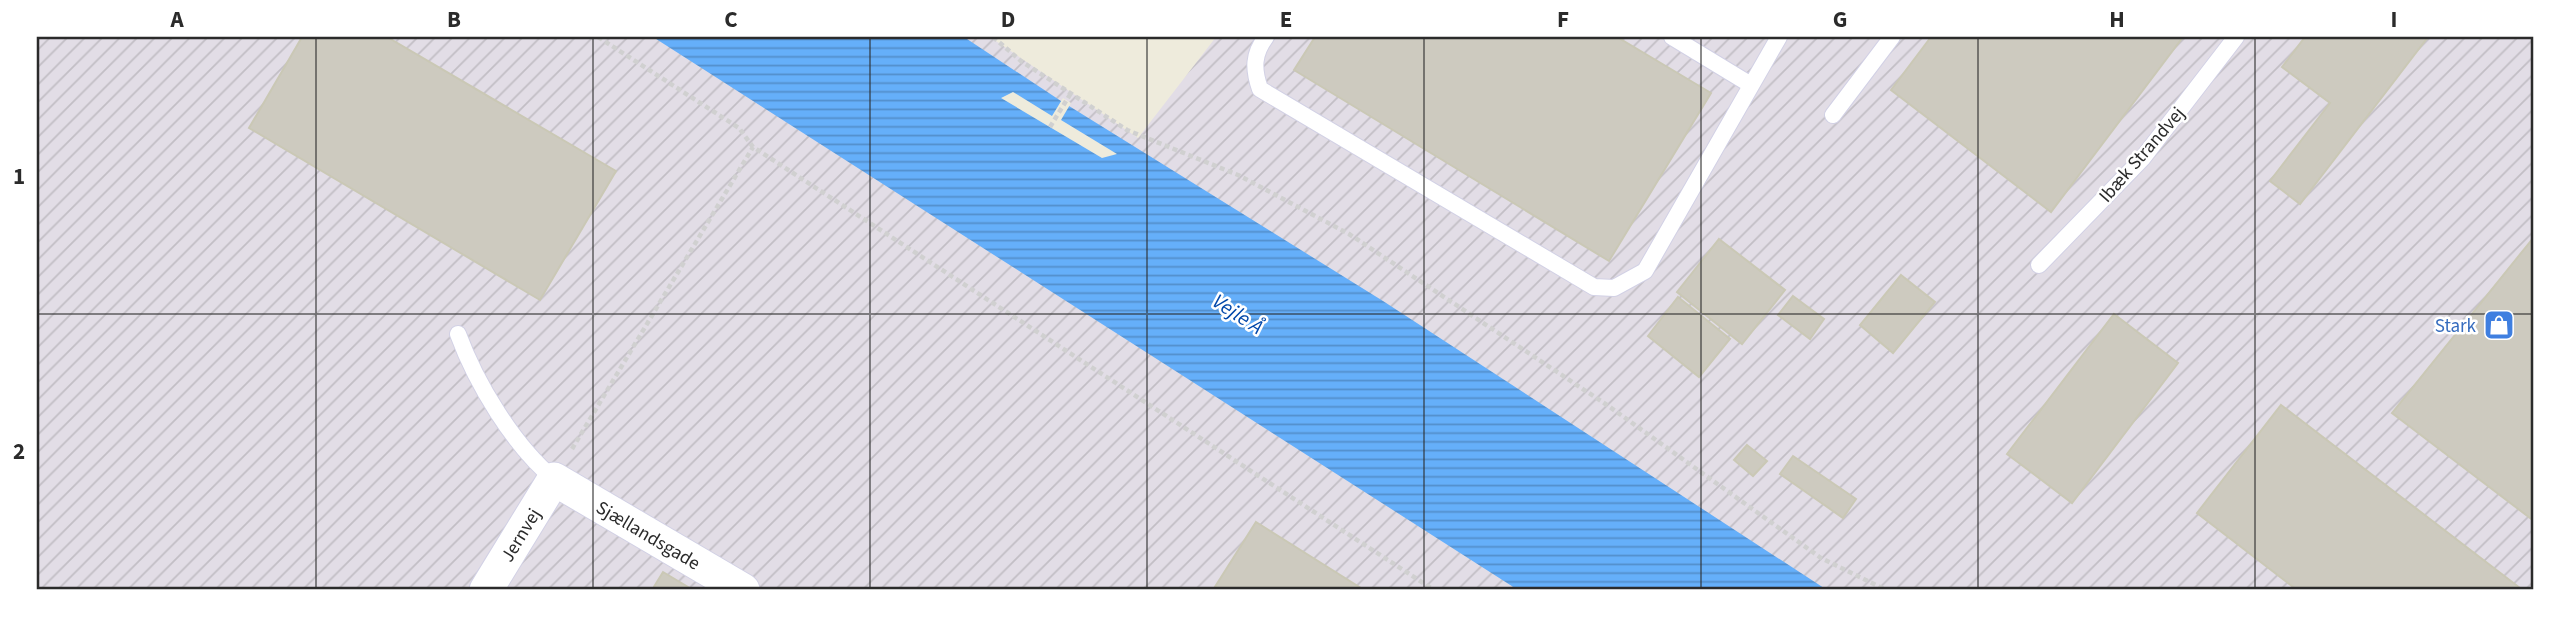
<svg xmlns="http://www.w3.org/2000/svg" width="2571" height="627" viewBox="0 0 2571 627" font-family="'Source Sans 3',sans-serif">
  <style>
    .industrial { fill: url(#industrial-furrows) }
    .water { fill: url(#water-rules) }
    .pier { fill: #eeebdc }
    .building { fill: #cdcabf; stroke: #cac8b5; stroke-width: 2 }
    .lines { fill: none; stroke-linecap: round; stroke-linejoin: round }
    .service-casing { stroke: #d2d1e5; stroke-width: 18 }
    .minor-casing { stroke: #d2d1e5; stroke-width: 35 }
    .path { stroke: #d0d0d0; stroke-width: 4.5; stroke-dasharray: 5 3.5; stroke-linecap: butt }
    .service { stroke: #fff; stroke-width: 16 }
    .minor { stroke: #fff; stroke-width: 33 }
    .grid { fill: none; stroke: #2b2b2b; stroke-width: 2; stroke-opacity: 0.55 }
    .labels { text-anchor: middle; stroke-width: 5; stroke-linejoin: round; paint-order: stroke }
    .street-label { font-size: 19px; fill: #2b2b2b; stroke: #fff }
    .shop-label { font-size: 19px; fill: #366cbe; stroke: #fff; text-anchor: end }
    .water-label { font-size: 21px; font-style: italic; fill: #0047aa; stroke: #fff }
    .neatline { fill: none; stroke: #2b2b2b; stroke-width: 2.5 }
    .grid-label { font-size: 23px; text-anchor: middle; font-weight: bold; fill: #2b2b2b }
  </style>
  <defs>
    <pattern id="industrial-furrows" width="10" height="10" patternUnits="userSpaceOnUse" patternTransform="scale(1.75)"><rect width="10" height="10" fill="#e2dde6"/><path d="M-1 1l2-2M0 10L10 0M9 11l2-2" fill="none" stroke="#c2bec5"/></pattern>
    <pattern id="water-rules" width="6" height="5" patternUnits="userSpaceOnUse" patternTransform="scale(1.75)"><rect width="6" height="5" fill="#65affa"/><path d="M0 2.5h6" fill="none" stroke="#538fcb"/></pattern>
  </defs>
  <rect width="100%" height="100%" fill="#eeebdc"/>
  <path class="industrial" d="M 37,37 L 990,37 L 1138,138 L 1216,37 L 2534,37 L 2534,590 L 37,590 Z"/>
  <path class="water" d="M 653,37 L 964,37 L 1061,101 L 1383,301 L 1827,590 L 1518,590 Z"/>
  <path class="pier" d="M 1013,92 L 1052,116 L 1063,98 L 1071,103 L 1061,120 L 1117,154 L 1102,158 L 1001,98 Z"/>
  <path class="building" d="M 302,37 L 387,37 L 616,171 L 540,300 L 249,128 Z
    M 1315,37 L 1617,37 L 1711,93 L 1609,261 L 1294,70 Z
    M 1931,37 L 2183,37 L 2051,212 L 1891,90 Z
    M 2305,37 L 2428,37 L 2300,204 L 2270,181 L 2330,103 L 2282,67 Z
    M 2534,237 L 2534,521 L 2392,413 Z
    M 1719,239 L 1785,290 L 1742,344 L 1677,292 Z
    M 1901,275 L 1935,302 L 1893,353 L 1860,325 Z
    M 1793,296 L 1824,319 L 1810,339 L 1778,315 Z
    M 1678,297 L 1730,339 L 1699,377 L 1648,336 Z
    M 2114,314 L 2178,363 L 2072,503 L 2007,454 Z
    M 2281,405 L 2520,588 L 2519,590 L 2297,590 L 2197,513 Z
    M 1747,445 L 1767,461 L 1753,476 L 1734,460 Z
    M 1793,456 L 1856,499 L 1843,518 L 1780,474 Z
    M 1256,522 L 1364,590 L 1213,590 Z
    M 663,572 L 693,590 L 652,590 Z"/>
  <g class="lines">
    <g class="service-casing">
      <path id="service" d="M 1266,37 C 1253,54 1253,69 1260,89 L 1594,287 L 1614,288 L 1645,271 L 1779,37
        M 1672,37 L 1751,85
        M 1833,115 L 1892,37
        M 2039,265 L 2142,159 L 2236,37
        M 458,334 C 476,383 513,445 554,479"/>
    </g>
    <g class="minor-casing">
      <g id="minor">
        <path id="s1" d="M 486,590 L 554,479 L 743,590"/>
      </g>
    </g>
    <path class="path" d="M 598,37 L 739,128 L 753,147 L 1434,590
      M 993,37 L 1021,61 L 1127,130 L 1238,175 L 1349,234 L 1607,405 L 1821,558 L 1886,590
      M 1050,127 L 1071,93
      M 572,449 L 753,147"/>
    <use href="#service" class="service"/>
    <use href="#minor" class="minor"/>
  </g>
  <path class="grid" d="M 316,37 L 316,590M 593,37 L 593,590M 870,37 L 870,590M 1147,37 L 1147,590M 1424,37 L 1424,590M 1701,37 L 1701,590M 1978,37 L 1978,590M 2255,37 L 2255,590M 37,314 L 2534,314"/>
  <defs>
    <g id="shop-square" transform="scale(1.575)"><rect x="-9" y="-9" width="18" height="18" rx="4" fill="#3f7fe0" stroke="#fff"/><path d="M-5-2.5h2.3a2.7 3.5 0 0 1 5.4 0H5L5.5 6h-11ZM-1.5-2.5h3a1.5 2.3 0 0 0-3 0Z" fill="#fff"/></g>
  </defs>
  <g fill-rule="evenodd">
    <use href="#shop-square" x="2499" y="325"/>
  </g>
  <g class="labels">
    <g class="street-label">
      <text transform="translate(2141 154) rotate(-49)" y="7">Ibæk Strandvej</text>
      <text dy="7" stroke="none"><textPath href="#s1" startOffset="65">Jernvej</textPath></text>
      <text dy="7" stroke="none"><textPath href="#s1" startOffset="240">Sjællandsgade</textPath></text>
    </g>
    <g class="shop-label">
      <text x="2476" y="332">Stark</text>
    </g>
    <g class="water-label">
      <text transform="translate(1238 314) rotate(33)" y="7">Vejle Å</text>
    </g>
  </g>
  <rect width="2571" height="627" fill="none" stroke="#ffffff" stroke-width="77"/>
  <rect x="38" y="38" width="2494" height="550" class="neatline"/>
  <g class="grid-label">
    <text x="177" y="27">A</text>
    <text x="454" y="27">B</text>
    <text x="731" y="27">C</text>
    <text x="1008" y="27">D</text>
    <text x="1286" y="27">E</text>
    <text x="1563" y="27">F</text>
    <text x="1840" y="27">G</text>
    <text x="2117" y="27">H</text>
    <text x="2394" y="27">I</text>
    <text x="19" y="184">1</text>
    <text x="19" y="459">2</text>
  </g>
</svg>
